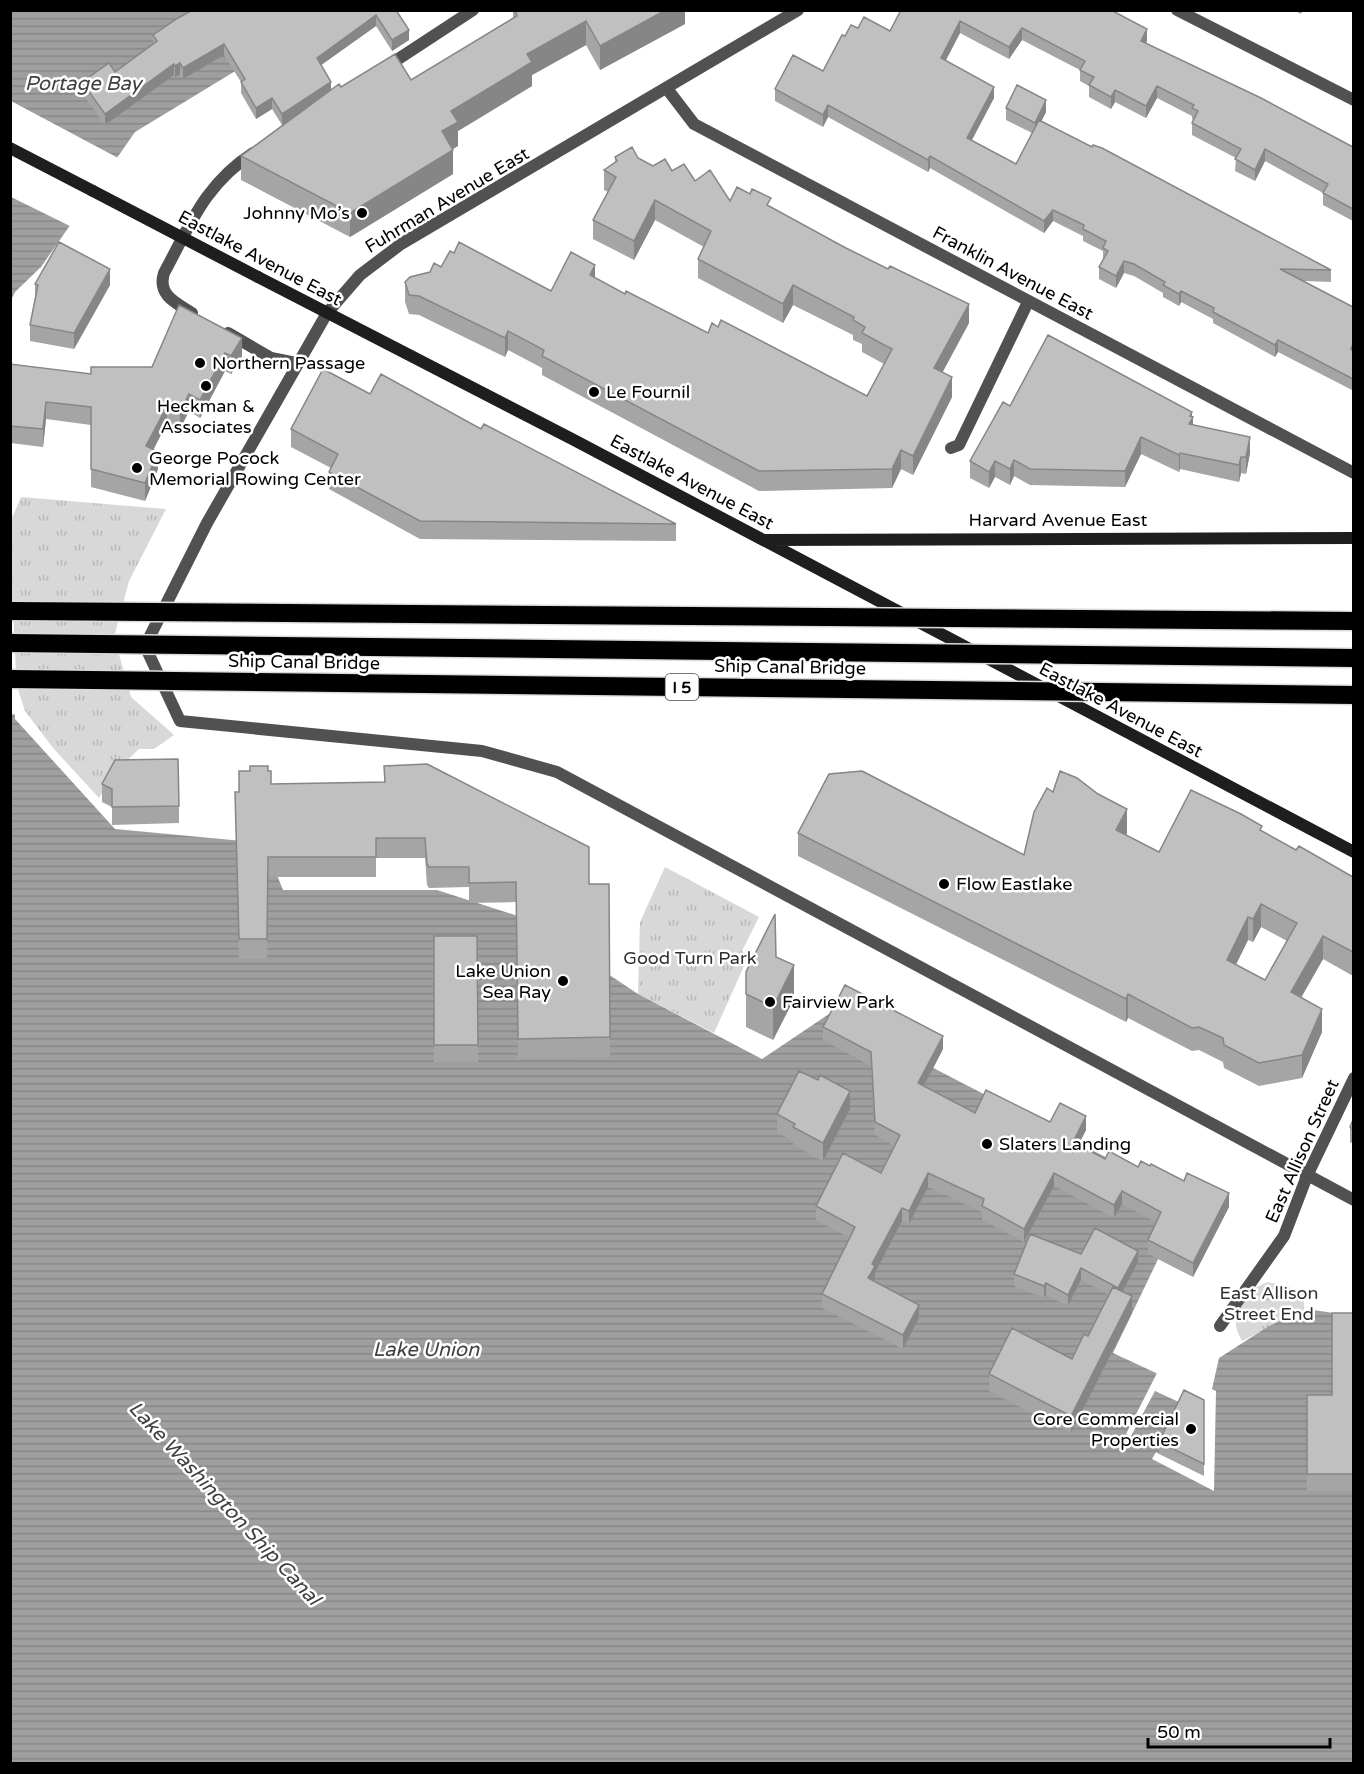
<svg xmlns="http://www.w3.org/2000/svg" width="1364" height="1774" viewBox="0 0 1364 1774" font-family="'Varela Round',sans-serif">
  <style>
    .park { fill: url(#park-tufts) }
    .water { fill: url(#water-rules) }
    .pier { fill: #fff }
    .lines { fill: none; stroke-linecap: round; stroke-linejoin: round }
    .minor { stroke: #515151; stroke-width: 12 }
    .tertiary { stroke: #515151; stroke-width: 12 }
    .secondary { stroke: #1e1e1e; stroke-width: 12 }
    .motorway-bridge-casing { stroke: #dbdbdb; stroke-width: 21; stroke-linecap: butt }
    .secondary-bridge { stroke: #1e1e1e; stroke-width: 12 }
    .motorway-bridge { stroke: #000; stroke-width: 18 }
    .wall { fill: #a5a5a5; fill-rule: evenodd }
    .shaded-wall { fill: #868686 }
    .building { fill: #c0c0c0; stroke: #868686; stroke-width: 1.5; fill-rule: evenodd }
    .poi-dot { fill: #000; stroke: #fff; stroke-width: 2 }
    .labels { text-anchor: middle; stroke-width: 5; stroke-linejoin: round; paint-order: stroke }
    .shield { fill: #fff; stroke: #4c4c4c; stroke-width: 1.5 }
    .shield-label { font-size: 16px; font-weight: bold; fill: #000 }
    .street-label { font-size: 18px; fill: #000; stroke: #fff }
    .poi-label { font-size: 18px; fill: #000; stroke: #fff; text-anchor: start }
    .park-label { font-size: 18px; fill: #2f2f2f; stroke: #fff }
    .water-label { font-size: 20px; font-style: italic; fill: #404040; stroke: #fff }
  </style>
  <defs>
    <pattern id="park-tufts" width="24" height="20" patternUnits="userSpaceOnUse" patternTransform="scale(1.5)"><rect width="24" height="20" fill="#d8d8d8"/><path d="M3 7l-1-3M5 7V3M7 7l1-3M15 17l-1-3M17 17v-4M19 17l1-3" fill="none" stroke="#b8b8b8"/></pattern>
    <pattern id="water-rules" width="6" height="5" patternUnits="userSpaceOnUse" patternTransform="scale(1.5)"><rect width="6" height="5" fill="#9f9f9f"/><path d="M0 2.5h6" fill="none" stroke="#878787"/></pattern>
  </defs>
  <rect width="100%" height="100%" fill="#fff"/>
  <path class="park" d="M 21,497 L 166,509 L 129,581 L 114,637 L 131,697 L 174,735 L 154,749 L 139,749 L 115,772 L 99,798 L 53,748 L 25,711 L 13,674 L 11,622 L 12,518 Z
    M 665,867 L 759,917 L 742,951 L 749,955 L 714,1033 L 638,994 L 640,922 Z
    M 1268,1282 L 1304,1291 L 1304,1310 L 1242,1341 C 1226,1315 1242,1291 1268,1282 Z"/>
  <path class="water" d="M 11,11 L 334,11 L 135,132 L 41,267 L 15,292 L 11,300 Z
    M 10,610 L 15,719 L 115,829 L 264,843 L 283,890 L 437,890 L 524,918 L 638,994 L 762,1059 L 829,1014 L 1187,1199 L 1113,1353 L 1210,1398 L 1219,1358 L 1269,1326 L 1307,1309 L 1353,1316 L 1353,1763 L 11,1763 Z"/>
  <path class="pier" d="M 11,101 L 120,159 L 72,227 L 11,197 Z
    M 10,607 L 13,609 L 18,715 L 11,714 Z
    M 1158,1371 L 1208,1394 L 1209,1388 L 1216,1391 L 1214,1491 L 1152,1459 L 1156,1452 L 1159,1454 L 1183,1404 L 1155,1391 L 1131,1436 L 1126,1434 Z"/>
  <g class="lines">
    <path class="minor" d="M 1177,10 L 1354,100
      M 386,67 L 473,10
      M 192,313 C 176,303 157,295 164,273 C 190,225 205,184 253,153
      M 327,313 L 207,523 L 145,646 L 180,721 L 482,751 L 557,772 L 1354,1200
      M 228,333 L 271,358 L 296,363
      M 951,448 L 959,445 L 1028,302
      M 1220,1326 L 1284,1236 L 1307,1176 L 1354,1078"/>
    <path class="tertiary" d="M 668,90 L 694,124 L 1354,473
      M 327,313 L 360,275 L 401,244 L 798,10"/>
    <path class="secondary" d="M 10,148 L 93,191
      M 258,277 L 574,440 L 1354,852
      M 764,540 L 1354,538"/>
    <g class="motorway-bridge-casing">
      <path id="motorway-bridge" d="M 10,611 L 1354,621
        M 10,643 L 1354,658
        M 10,679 L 1354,695"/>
    </g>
    <path class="secondary-bridge" d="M 93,191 L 258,277"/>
    <use href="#motorway-bridge" class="motorway-bridge"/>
  </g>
  <path class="wall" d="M 396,10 L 409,40 L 392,51 L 376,26 L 321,65 L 331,90 L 341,87 L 411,80 L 513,18 L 513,10 L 685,10 L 685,24 L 600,70 L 586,45 L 532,75 L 532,86 L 458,131 L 458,146 L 453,149 L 453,174 L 350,237 L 241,180 L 241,156 L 282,125 L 272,109 L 256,119 L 241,93 L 241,82 L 224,55 L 183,79 L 180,74 L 175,77 L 174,75 L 105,125 L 82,93 L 82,82 L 115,72 L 153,44 L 153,35 Z
    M 901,10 L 1147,41 L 1146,43 L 1353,147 L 1353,221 L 1323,205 L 1323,193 L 1265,161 L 1255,181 L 1235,171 L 1236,158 L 1192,135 L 1192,123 L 1193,120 L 1192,119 L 1192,116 L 1157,98 L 1146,118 L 1115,102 L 1111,109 L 1089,97 L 1089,86 L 1080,81 L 1080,70 L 1022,40 L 1009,59 L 960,33 L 945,60 L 994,98 L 972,140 L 1016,164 L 1032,133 L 1006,120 L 1006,108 L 1046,112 L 1041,121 L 1331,270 L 1331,282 L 1304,281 L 1353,307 L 1353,402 L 1352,401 L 1352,390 L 1278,352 L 1275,357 L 1213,323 L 1213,319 L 1181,302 L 1179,306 L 1163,297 L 1163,293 L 1134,276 L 1124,273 L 1116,288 L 1099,279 L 1099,267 L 1103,260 L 1103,251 L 1083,241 L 1083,236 L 1053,221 L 1044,233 L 930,168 L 928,172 L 828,117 L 823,127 L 775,101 L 775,89 L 823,71 L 845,36 L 858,28 L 890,31 Z
    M 1293,10 L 1303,10 L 1301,14 Z
    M 615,157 L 638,158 L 653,166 L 672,171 L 695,181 L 730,201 L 771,207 L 969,323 L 942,373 L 952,397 L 913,475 L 901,469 L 892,488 L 759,491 L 542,375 L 542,368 L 508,350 L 505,357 L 419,315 L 409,314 L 405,302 L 405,282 L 441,267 L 551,291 L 595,278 L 625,294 L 708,333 L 867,396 L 884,364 L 862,352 L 862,344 L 853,340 L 853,335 L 793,305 L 783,323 L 698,278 L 698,259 L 704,247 L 655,220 L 634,260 L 593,239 L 593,220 L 608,192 L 604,190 L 604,170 L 615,163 Z
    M 35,284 L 110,285 L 74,349 L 30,341 L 30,325 L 35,299 Z
    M 179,305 L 242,356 L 231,374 L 225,371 L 200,418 L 189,411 L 180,429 L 167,423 L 153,450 L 158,469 L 145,501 L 91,487 L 91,425 L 46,419 L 43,447 L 10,443 L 10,364 L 91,374 L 152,367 Z
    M 370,394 L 481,429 L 676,524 L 676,541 L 420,539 L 329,489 L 329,472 L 331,468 L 291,447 L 291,429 Z
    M 1010,406 L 1192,417 L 1193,425 L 1250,453 L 1246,474 L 1241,473 L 1239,482 L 1180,469 L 1179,472 L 1141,454 L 1125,487 L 1030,485 L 1014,476 L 1010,485 L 995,477 L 989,488 L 970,478 L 970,461 Z
    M 384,766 L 589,884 L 609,884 L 610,1058 L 518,1059 L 516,902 L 469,903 L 469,887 L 429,888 L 427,885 L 425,858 L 376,858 L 376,877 L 268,877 L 267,959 L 239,959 L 235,792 L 239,792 L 268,771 L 271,784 L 384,782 Z
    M 102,784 L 179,806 L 179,823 L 112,825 L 112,807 L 102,802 Z
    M 1262,831 L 1296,850 L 1353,877 L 1353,976 L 1323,959 L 1301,998 L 1322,1032 L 1302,1078 L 1259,1086 L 1224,1068 L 1223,1062 L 1199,1050 L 1192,1051 L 1128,1018 L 1126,1022 L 798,856 L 798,833 L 1024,855 L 1127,833 L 1126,835 L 1159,852 ZM 1261,927 L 1287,941 L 1265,980 L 1236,964 L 1248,940 L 1253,942 Z
    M 434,936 L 477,936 L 478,1062 L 434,1062 Z
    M 776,957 L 794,999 L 773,1040 L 746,1027 L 746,972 Z
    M 823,1027 L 943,1049 L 924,1086 L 975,1113 L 1050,1122 L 1086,1130 L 1078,1145 L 1105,1159 L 1138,1167 L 1229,1207 L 1193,1277 L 1148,1254 L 1148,1240 L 1156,1222 L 1122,1204 L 1114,1218 L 1054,1186 L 1024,1242 L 982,1220 L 982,1212 L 928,1187 L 909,1224 L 902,1221 L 875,1273 L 875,1279 L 874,1281 L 919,1318 L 903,1349 L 822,1308 L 822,1294 L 850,1238 L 816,1220 L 816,1206 L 881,1173 L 894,1146 L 875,1135 L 871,1066 L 823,1040 Z
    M 850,1109 L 823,1161 L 793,1145 L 793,1141 L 777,1132 L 777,1114 Z
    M 1353,1120 L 1353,1144 L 1350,1142 L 1350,1127 Z
    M 1081,1254 L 1138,1262 L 1122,1291 L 1132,1313 L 1071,1433 L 989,1391 L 989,1374 L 1072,1359 L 1088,1336 L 1109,1295 L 1081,1280 L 1068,1306 L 1046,1295 L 1044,1298 L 1014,1286 L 1014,1274 Z
    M 1353,1313 L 1353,1491 L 1307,1491 L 1307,1395 L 1332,1395 Z
    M 1204,1400 L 1204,1476 L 1159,1454 L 1159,1442 Z"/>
  <path class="shaded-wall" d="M 666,10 L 685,10 L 685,24 L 600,70 L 600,46 Z
    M 376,15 L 376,26 L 317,68 L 317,58 Z
    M 586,21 L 586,45 L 532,75 L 532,86 L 458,131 L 458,146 L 442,155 L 442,131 L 451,111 L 527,54 Z
    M 960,21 L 960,33 L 941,70 L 941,58 Z
    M 1022,28 L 1022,40 L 1009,59 L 1009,47 Z
    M 1147,29 L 1147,41 L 1141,53 L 1141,41 Z
    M 409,30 L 409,40 L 392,51 L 392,40 Z
    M 224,44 L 224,55 L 183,79 L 183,68 Z
    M 180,63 L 180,74 L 175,77 L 175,66 Z
    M 174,64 L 174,75 L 105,125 L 105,114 Z
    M 331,82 L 331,93 L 282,125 L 282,114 Z
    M 1157,86 L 1157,98 L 1146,118 L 1146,106 Z
    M 994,87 L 994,98 L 967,149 L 967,138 Z
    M 1115,90 L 1115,102 L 1111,109 L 1111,97 Z
    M 272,98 L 272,109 L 256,119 L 256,108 Z
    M 1046,100 L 1046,112 L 1035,134 L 1035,123 Z
    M 828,105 L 828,117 L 823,127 L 823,115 Z
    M 1265,149 L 1265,161 L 1255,181 L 1255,170 Z
    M 453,150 L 453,174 L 350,237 L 350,213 Z
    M 930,156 L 930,168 L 928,172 L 928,160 Z
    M 655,200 L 655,220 L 634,260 L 634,241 Z
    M 1053,210 L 1053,221 L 1044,233 L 1044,221 Z
    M 1124,261 L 1124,273 L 1116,288 L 1116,276 Z
    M 595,265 L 595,284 L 590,275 Z
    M 110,269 L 110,285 L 74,349 L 74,333 Z
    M 793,285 L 793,305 L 783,323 L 783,304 Z
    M 1181,291 L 1181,302 L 1179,306 L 1179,294 Z
    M 969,304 L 969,323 L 934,388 L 934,368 Z
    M 508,331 L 508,350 L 505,357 L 505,338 Z
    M 242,338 L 242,356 L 231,374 L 231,356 Z
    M 1278,340 L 1278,352 L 1275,357 L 1275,345 Z
    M 225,353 L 225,371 L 200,418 L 200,400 Z
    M 952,377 L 952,397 L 913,475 L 913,456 Z
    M 189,394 L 189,411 L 180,429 L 180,411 Z
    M 46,402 L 46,419 L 43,447 L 43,429 Z
    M 167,406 L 167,423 L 146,464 L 146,446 Z
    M 1192,412 L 1192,419 L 1193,417 L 1193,434 L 1189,424 L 1190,416 Z
    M 1141,437 L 1141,454 L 1125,487 L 1125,471 Z
    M 1250,437 L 1250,453 L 1246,474 L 1246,457 Z
    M 901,450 L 901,469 L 892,488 L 892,469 Z
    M 158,452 L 158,469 L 145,501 L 145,483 Z
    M 1180,453 L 1180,469 L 1179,472 L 1179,455 Z
    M 1241,457 L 1241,473 L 1239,482 L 1239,465 Z
    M 1014,460 L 1014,476 L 1010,485 L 1010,469 Z
    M 995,461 L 995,477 L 989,488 L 989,472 Z
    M 1127,809 L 1127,833 L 1116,853 L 1116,830 Z
    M 1261,904 L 1261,927 L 1253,942 L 1253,919 Z
    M 1248,917 L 1248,940 L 1227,983 L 1227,960 Z
    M 1323,936 L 1323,959 L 1291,1015 L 1291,992 Z
    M 794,965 L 794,999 L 773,1040 L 773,1007 Z
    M 1128,994 L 1128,1018 L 1126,1022 L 1126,999 Z
    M 1322,1009 L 1322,1032 L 1302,1078 L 1302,1055 Z
    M 943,1036 L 943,1049 L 918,1097 L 918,1083 Z
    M 850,1091 L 850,1109 L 823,1161 L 823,1143 Z
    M 1086,1116 L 1086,1130 L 1073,1156 L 1073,1142 Z
    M 928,1173 L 928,1187 L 909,1224 L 909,1211 Z
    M 1054,1173 L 1054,1186 L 1024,1242 L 1024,1229 Z
    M 1122,1191 L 1122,1204 L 1114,1218 L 1114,1205 Z
    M 1229,1193 L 1229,1207 L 1193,1277 L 1193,1263 Z
    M 902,1208 L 902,1221 L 875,1273 L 875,1279 L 868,1292 L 868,1278 L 872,1264 Z
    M 1138,1251 L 1138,1262 L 1118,1300 L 1118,1288 Z
    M 1081,1268 L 1081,1280 L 1068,1306 L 1068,1295 Z
    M 1046,1283 L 1046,1295 L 1044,1298 L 1044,1286 Z
    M 1132,1296 L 1132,1313 L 1071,1433 L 1071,1416 Z
    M 919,1305 L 919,1318 L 903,1349 L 903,1335 Z"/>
  <path class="building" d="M 193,10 L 396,10 L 409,30 L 392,40 L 376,15 L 317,58 L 331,82 L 282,114 L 272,98 L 256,108 L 241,82 L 245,79 L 224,44 L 183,68 L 180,63 L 175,66 L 174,64 L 105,114 L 82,82 L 109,63 L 115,72 L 157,41 L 153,35 L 178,18 Z
    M 515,10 L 666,10 L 600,46 L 586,21 L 527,54 L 532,62 L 451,111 L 458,122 L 442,131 L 453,150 L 350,213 L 241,156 L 339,84 L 341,87 L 395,54 L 411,80 L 517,16 Z
    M 901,10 L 1111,10 L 1147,29 L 1141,41 L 1261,98 L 1353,147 L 1353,209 L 1323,193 L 1328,184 L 1265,149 L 1255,170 L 1235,159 L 1241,149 L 1192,123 L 1198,111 L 1192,108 L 1194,105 L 1157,86 L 1146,106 L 1115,90 L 1111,97 L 1089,85 L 1094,77 L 1080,70 L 1085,61 L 1022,28 L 1009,47 L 960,21 L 941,58 L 994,87 L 967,138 L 1016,164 L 1039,120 L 1092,147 L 1093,145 L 1102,148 L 1331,270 L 1280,269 L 1353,307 L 1353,344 L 1351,349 L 1353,351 L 1353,379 L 1278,340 L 1275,345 L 1213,312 L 1214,308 L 1181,291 L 1179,294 L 1163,285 L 1165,282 L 1134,264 L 1124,261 L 1116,276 L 1099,267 L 1108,251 L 1103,248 L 1106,241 L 1083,229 L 1084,225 L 1053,210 L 1044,221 L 930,156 L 928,160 L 828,105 L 823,115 L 775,89 L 793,55 L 823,71 L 842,35 L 845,36 L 851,25 L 858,28 L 864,17 L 890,31 Z
    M 1017,85 L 1046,100 L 1035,123 L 1006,108 Z
    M 632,147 L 638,158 L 653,166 L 665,159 L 672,171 L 684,164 L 695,181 L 710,170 L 730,201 L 737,187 L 750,194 L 752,189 L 771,198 L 767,205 L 844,247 L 888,269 L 890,266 L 969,304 L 934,368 L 952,377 L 913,456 L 901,450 L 892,469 L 759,471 L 542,356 L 544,350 L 508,331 L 505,338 L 419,296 L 409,295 L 405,282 L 410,277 L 430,272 L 434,263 L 441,267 L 450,251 L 454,253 L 459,242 L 551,291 L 571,252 L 595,265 L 590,275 L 625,294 L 626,291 L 708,333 L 712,323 L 718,327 L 721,320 L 867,396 L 892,349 L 862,333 L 865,327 L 853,320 L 854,317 L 793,285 L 783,304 L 698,259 L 711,231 L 655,200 L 634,241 L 593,220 L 616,177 L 604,170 L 617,161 L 615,157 Z
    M 59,242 L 110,269 L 74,333 L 30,325 L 38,285 L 35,284 Z
    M 179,305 L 242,338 L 231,356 L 225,353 L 200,400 L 189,394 L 180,411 L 167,406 L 146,446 L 158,452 L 145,483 L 91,469 L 91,407 L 46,402 L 43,429 L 10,426 L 10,364 L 91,374 L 91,367 L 152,367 Z
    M 1048,335 L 1192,412 L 1190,416 L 1193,417 L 1189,424 L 1250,437 L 1246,457 L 1241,457 L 1239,465 L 1180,453 L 1179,455 L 1141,437 L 1125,471 L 1030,469 L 1014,460 L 1010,469 L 995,461 L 989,472 L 970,461 L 1003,402 L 1010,406 Z
    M 323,369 L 370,394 L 381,374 L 481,429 L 484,424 L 676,524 L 420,521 L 329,472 L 338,454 L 291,429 Z
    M 178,759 L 179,806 L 112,807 L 112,789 L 102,784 L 115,760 Z
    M 427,764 L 589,847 L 589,884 L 609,884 L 610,1037 L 518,1039 L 516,882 L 469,883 L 469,867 L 429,867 L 427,864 L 425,838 L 376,838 L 376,857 L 268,857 L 267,939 L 239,939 L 235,792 L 239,792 L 239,771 L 250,771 L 250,766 L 268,766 L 268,771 L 271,771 L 271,784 L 385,782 L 384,766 Z
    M 862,771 L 1024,855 L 1034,812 L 1047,788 L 1053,792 L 1060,771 L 1077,778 L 1098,794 L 1127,809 L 1116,830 L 1159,852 L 1191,790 L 1241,814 L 1262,826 L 1260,830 L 1296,850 L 1299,846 L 1353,877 L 1353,952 L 1323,936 L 1291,992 L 1322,1009 L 1302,1055 L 1259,1063 L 1224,1045 L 1223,1038 L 1199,1027 L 1192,1028 L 1128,994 L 1126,999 L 798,833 L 829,774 ZM 1261,904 L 1297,923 L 1265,980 L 1227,960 L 1248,917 L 1253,919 Z
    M 775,914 L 776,957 L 794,965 L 773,1007 L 746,994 L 746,972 Z
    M 434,936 L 477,936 L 478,1045 L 434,1045 Z
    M 845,985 L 943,1036 L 918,1083 L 975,1113 L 986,1090 L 1050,1122 L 1060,1103 L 1086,1116 L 1073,1142 L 1105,1159 L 1109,1151 L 1138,1167 L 1141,1161 L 1150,1166 L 1151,1164 L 1184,1181 L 1187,1173 L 1229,1193 L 1193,1263 L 1148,1240 L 1161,1212 L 1122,1191 L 1114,1205 L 1054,1173 L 1024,1229 L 982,1206 L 984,1199 L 928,1173 L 909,1211 L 902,1208 L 872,1264 L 875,1266 L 868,1278 L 919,1305 L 903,1335 L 822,1294 L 855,1227 L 816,1206 L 843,1153 L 881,1173 L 900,1135 L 875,1122 L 871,1052 L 823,1027 Z
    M 799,1071 L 818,1080 L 820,1075 L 850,1091 L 823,1143 L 793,1127 L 795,1124 L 777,1114 Z
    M 1353,1120 L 1353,1129 L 1350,1127 Z
    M 1095,1228 L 1138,1251 L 1118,1288 L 1081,1268 L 1068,1295 L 1046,1283 L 1044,1286 L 1014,1274 L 1030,1234 L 1081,1254 Z
    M 1113,1287 L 1132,1296 L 1071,1416 L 989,1374 L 1012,1328 L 1072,1359 L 1084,1334 L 1088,1336 Z
    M 1332,1313 L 1353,1313 L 1353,1474 L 1307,1474 L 1307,1395 L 1332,1395 Z
    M 1184,1390 L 1204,1400 L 1204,1464 L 1159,1442 Z"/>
  <g class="poi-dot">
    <circle cx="362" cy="213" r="6"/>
    <circle cx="200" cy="363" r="6"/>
    <circle cx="206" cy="386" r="6"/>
    <circle cx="594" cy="392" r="6"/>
    <circle cx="137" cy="468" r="6"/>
    <circle cx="944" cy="884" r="6"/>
    <circle cx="563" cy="981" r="6"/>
    <circle cx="770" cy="1002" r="6"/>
    <circle cx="987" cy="1144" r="6"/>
    <circle cx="1191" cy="1429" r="6"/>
  </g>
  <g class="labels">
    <rect class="shield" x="665.5" y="674" width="33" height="26" rx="4.5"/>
    <g class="shield-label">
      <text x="682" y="693">I 5</text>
    </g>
    <g class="street-label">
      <text transform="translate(447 200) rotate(-31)" y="6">Fuhrman Avenue East</text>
      <text transform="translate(260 258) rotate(28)" y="6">Eastlake Avenue East</text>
      <text transform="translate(1013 273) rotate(28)" y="6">Franklin Avenue East</text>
      <text transform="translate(692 482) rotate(28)" y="6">Eastlake Avenue East</text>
      <text x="1058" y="526">Harvard Avenue East</text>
      <text transform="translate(304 662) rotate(1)" y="6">Ship Canal Bridge</text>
      <text transform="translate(790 667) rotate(1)" y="6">Ship Canal Bridge</text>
      <text transform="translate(1121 710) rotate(28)" y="6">Eastlake Avenue East</text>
      <text transform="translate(1302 1151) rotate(-66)" y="6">East Allison Street</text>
    </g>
    <g class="poi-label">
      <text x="350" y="219" text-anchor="end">Johnny Mo’s</text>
      <text x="212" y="369">Northern Passage</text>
      <text x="606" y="398">Le Fournil</text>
      <text x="206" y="412" text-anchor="middle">Heckman &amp;<tspan x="206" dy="21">Associates</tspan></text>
      <text x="149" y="464">George Pocock<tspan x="149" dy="21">Memorial Rowing Center</tspan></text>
      <text x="956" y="890">Flow Eastlake</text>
      <text x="551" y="977" text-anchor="end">Lake Union<tspan x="551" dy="21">Sea Ray</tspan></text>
      <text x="782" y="1008">Fairview Park</text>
      <text x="999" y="1150">Slaters Landing</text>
      <text x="1179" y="1425" text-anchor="end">Core Commercial<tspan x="1179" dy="21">Properties</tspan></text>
    </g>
    <g class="park-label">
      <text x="690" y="964">Good Turn Park</text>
      <text x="1269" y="1299">East Allison<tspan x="1269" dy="21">Street End</tspan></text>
    </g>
    <g class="water-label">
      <text x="83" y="90">Portage Bay</text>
      <text x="426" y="1356">Lake Union</text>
      <text transform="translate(225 1503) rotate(47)" y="7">Lake Washington Ship Canal</text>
    </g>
  </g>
  <rect width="1364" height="1774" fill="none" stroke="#000000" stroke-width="24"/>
  <path d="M1148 1738v9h182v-9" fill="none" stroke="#000000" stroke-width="3"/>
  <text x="1157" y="1738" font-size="18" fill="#000000" stroke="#ffffff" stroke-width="4.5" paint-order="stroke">50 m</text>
</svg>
